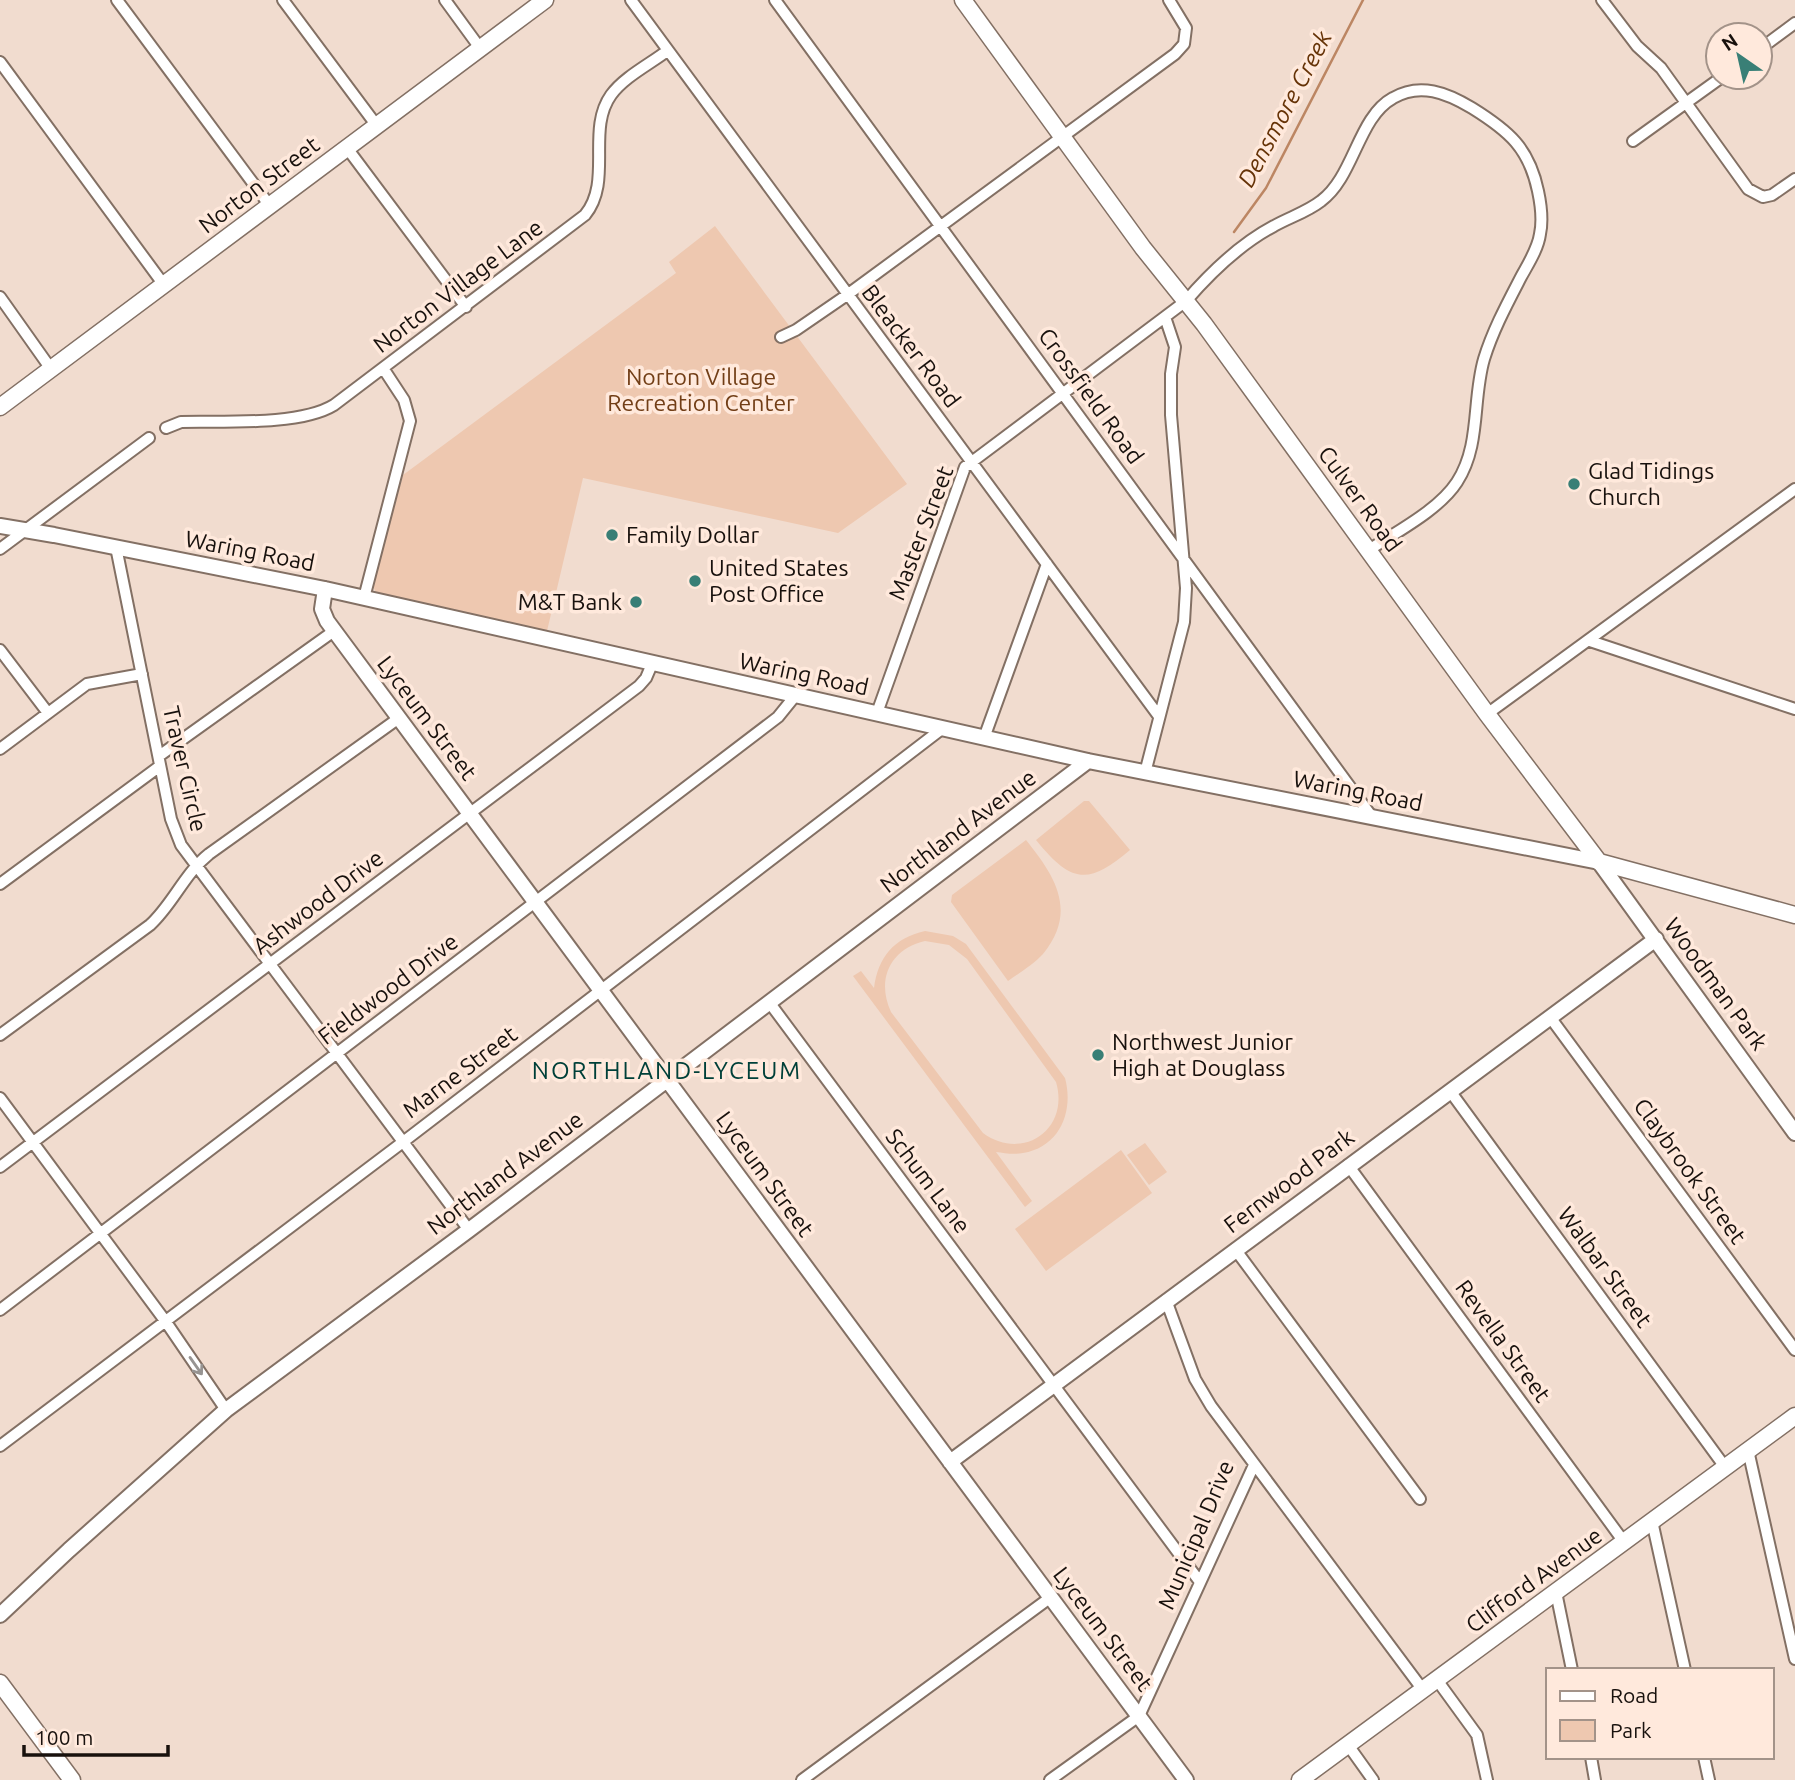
<svg xmlns="http://www.w3.org/2000/svg" width="1795" height="1780" viewBox="0 0 1795 1780" font-family="Ubuntu,sans-serif">
  <style>
    .green { fill: #eec8b0; fill-rule: evenodd }
    .lines { fill: none; stroke-linecap: round; stroke-linejoin: round }
    .stream { stroke: #bc8663; stroke-width: 2.5 }
    .minor-casing { stroke: #837064; stroke-width: 14 }
    .tertiary-casing { stroke: #837064; stroke-width: 18 }
    .secondary-casing { stroke: #837064; stroke-width: 19 }
    .minor { stroke: #fff; stroke-width: 10 }
    .tertiary { stroke: #fff; stroke-width: 14 }
    .secondary { stroke: #fff; stroke-width: 16 }
    .oneway { stroke: #979492 }
    .poi-dot { fill: #397f76; stroke: #ffe9dc; stroke-width: 2.5 }
    .labels { text-anchor: middle; stroke-width: 7; stroke-linejoin: round; paint-order: stroke }
    .street-label { font-size: 23px; fill: #18110d; stroke: #ffe9dc }
    .park-label { font-size: 23px; fill: #723e16; stroke: #ffe9dc }
    .poi-label { font-size: 23px; fill: #18110d; stroke: #ffe9dc; text-anchor: start }
    .water-label { font-size: 24px; font-style: italic; fill: #663307; stroke: #ffe9dc }
    .neighbourhood-label { font-size: 24px; letter-spacing: 2px; fill: #004039; stroke: #ffe9dc }
  </style>
  <rect width="100%" height="100%" fill="#f1dccf"/>
  <path class="green" d="M 715,226 L 907,484 L 838,533 L 583,478 L 547,631 L 376,593 L 373,586 L 403,475 L 676,273 L 669,262 Z
    M 1084,801 L 1089,801 L 1130,850 C 1088,886 1071,883 1036,840 Z
    M 1026,840 C 1055,876 1078,911 1043,954 C 1034,964 1019,973 1008,981 L 951,902 L 952,895 Z
    M 925,931 L 953,936 L 966,944 L 1065,1078 C 1074,1111 1060,1147 1023,1153 C 1014,1155 1004,1153 996,1152 L 1032,1201 L 1025,1207 L 853,976 L 861,971 L 874,988 C 878,957 894,938 925,931 ZM 925,941 L 949,945 L 967,959 L 1056,1082 C 1070,1129 1023,1162 983,1133 L 891,1012 C 876,980 890,949 925,941 Z
    M 1145,1143 L 1167,1172 L 1149,1185 L 1127,1155 Z
    M 1121,1150 L 1152,1193 L 1046,1271 L 1015,1229 Z"/>
  <g class="lines">
    <path class="stream" d="M 1234,232 L 1266,188 L 1363,0"/>
    <g class="minor-casing">
      <path id="minor" d="M 117,0 L 270,206
        M 283,0 L 377,126
        M 445,0 L 480,48
        M 631,0 L 1158,715
        M 775,0 L 1372,817
        M 1602,0 L 1637,46 L 1661,68 L 1748,189 L 1763,197 L 1772,195 L 1795,179
        M 1760,49 L 1795,23
        M 0,62 L 164,285
        M 1633,141 L 1722,77
        M 347,148 L 466,307
        M 0,297 L 51,369
        M 781,337 L 796,330 L 847,295 L 1175,54 L 1184,44 L 1186,28 L 1169,0
        M 166,428 L 181,422 C 221,421 300,426 334,405 L 585,215 C 613,181 586,130 611,95 C 624,77 650,64 667,51
        M 116,547 L 171,819 L 181,845 L 469,1230
        M 0,549 L 149,438
        M 364,598 L 410,421 L 404,400 L 383,368
        M 1590,641 L 1795,709
        M 0,650 L 48,713
        M 877,713 L 965,467 L 1186,301 C 1211,272 1240,244 1274,226 C 1290,217 1307,212 1321,201 C 1354,177 1358,117 1393,98 C 1420,82 1447,93 1472,108 C 1509,131 1529,148 1538,191 C 1541,205 1543,220 1540,234 C 1538,249 1528,264 1521,277 C 1507,304 1493,330 1484,359 C 1472,400 1481,445 1457,482 C 1439,510 1396,532 1369,550
        M 1487,714 L 1795,489
        M 984,738 L 1047,564
        M 0,749 L 87,684 L 142,674
        M 159,756 L 334,631
        M 1145,773 L 1184,622 L 1186,588 L 1171,415 L 1171,374 L 1175,347 L 1165,317
        M 0,884 L 160,766
        M 769,1002 L 1200,1582
        M 1550,1017 L 1795,1350
        M 0,1035 L 150,925 C 173,904 184,874 209,854 L 399,718
        M 1450,1091 L 1725,1467
        M 0,1098 L 166,1322 L 226,1410
        M 1348,1165 L 1624,1542
        M 0,1167 L 639,686 L 646,678 L 652,664
        M 1235,1249 L 1420,1499
        M 1166,1300 L 1195,1379 L 1211,1406 L 1423,1690
        M 0,1310 L 778,717 L 795,696
        M 0,1446 L 403,1142 L 943,728
        M 1748,1450 L 1795,1659
        M 1652,1521 L 1685,1670
        M 1556,1592 L 1572,1670
        M 1437,1680 L 1477,1735 L 1487,1780
        M 1348,1745 L 1373,1780
        M 1591,1757 L 1595,1780
        M 1704,1757 L 1709,1780
        M 802,1780 L 1051,1597
        M 1050,1780 L 1139,1716 L 1254,1465"/>
    </g>
    <g class="tertiary-casing">
      <path id="tertiary" d="M 0,526 L 54,535 L 325,589 L 1088,761 L 1599,862 L 1795,1133
        M 325,589 L 322,609 L 327,621 L 1186,1780
        M 950,1462 L 1656,939
        M 0,1615 L 69,1550 L 226,1410 L 469,1230 L 1088,761"/>
    </g>
    <g class="secondary-casing">
      <path id="secondary" d="M 963,0 L 1143,248 L 1204,324 L 1487,714 L 1599,862 L 1795,915
        M 0,407 L 545,0
        M 0,1683 L 72,1780
        M 1300,1780 L 1795,1416"/>
    </g>
    <use href="#minor" class="minor"/>
    <use href="#tertiary" class="tertiary"/>
    <use href="#secondary" class="secondary"/>
  </g>
  <defs><path id="oneway-shaft" d="M-6 0H5M1.5-3L5.5 0L1.5 3" fill="none" stroke-width="1.6" stroke-linecap="round" stroke-linejoin="round" transform="scale(1.75)"/></defs>
  <use class="oneway" href="#oneway-shaft" transform="translate(196 1366) rotate(55)"/>
  <g class="poi-dot">
    <circle cx="1574" cy="484" r="7"/>
    <circle cx="612" cy="535" r="7"/>
    <circle cx="695" cy="581" r="7"/>
    <circle cx="636" cy="602" r="7"/>
    <circle cx="1098" cy="1055" r="7"/>
  </g>
  <g class="labels">
    <g class="street-label">
      <text transform="translate(259 185) rotate(-37)" y="8">Norton Street</text>
      <text transform="translate(458 286) rotate(-37)" y="8">Norton Village Lane</text>
      <text transform="translate(911 346) rotate(53)" y="8">Bleacker Road</text>
      <text transform="translate(1091 396) rotate(54)" y="8">Crossfield Road</text>
      <text transform="translate(1360 499) rotate(54)" y="8">Culver Road</text>
      <text transform="translate(921 533) rotate(-69)" y="8">Master Street</text>
      <text transform="translate(250 551) rotate(11)" y="8">Waring Road</text>
      <text transform="translate(804 674) rotate(12)" y="8">Waring Road</text>
      <text transform="translate(427 718) rotate(53)" y="8">Lyceum Street</text>
      <text transform="translate(185 769) rotate(77)" y="8">Traver Circle</text>
      <text transform="translate(1358 791) rotate(11)" y="8">Waring Road</text>
      <text transform="translate(958 831) rotate(-37)" y="8">Northland Avenue</text>
      <text transform="translate(318 902) rotate(-37)" y="8">Ashwood Drive</text>
      <text transform="translate(1716 984) rotate(54)" y="8">Woodman Park</text>
      <text transform="translate(388 989) rotate(-37)" y="8">Fieldwood Drive</text>
      <text transform="translate(460 1072) rotate(-37)" y="8">Marne Street</text>
      <text transform="translate(1690 1171) rotate(54)" y="8">Claybrook Street</text>
      <text transform="translate(505 1173) rotate(-37)" y="8">Northland Avenue</text>
      <text transform="translate(765 1174) rotate(54)" y="8">Lyceum Street</text>
      <text transform="translate(928 1181) rotate(53)" y="8">Schum Lane</text>
      <text transform="translate(1289 1181) rotate(-37)" y="8">Fernwood Park</text>
      <text transform="translate(1605 1267) rotate(54)" y="8">Walbar Street</text>
      <text transform="translate(1503 1341) rotate(54)" y="8">Revella Street</text>
      <text transform="translate(1196 1535) rotate(-67)" y="8">Municipal Drive</text>
      <text transform="translate(1534 1580) rotate(-36)" y="8">Clifford Avenue</text>
      <text transform="translate(1103 1629) rotate(53)" y="8">Lyceum Street</text>
    </g>
    <g class="park-label">
      <text x="701" y="385">Norton Village<tspan x="701" dy="26">Recreation Center</tspan></text>
    </g>
    <g class="poi-label">
      <text x="1588" y="479">Glad Tidings<tspan x="1588" dy="26">Church</tspan></text>
      <text x="626" y="543">Family Dollar</text>
      <text x="709" y="576">United States<tspan x="709" dy="26">Post Office</tspan></text>
      <text x="622" y="610" text-anchor="end">M&amp;T Bank</text>
      <text x="1112" y="1050">Northwest Junior<tspan x="1112" dy="26">High at Douglass</tspan></text>
    </g>
    <g class="water-label">
      <text transform="translate(1285 109) rotate(-62)" y="8">Densmore Creek</text>
    </g>
    <g class="neighbourhood-label">
      <text x="667" y="1079">NORTHLAND-LYCEUM</text>
    </g>
  </g>
  <rect x="1546" y="1668" width="228" height="91" fill="#ffe9dc" stroke="#a39389" stroke-width="2"/>
  <rect x="1560" y="1691" width="35" height="10" fill="#ffffff" stroke="#a39389" stroke-width="2"/>
  <text x="1610" y="1703" font-size="21" fill="#18110d">Road</text>
  <rect x="1560" y="1720" width="35" height="21" fill="#eec8b0" stroke="#a39389" stroke-width="2"/>
  <text x="1610" y="1738" font-size="21" fill="#18110d">Park</text>
  <g transform="translate(1739 56) rotate(326)"><circle r="33" fill="#ffe9dc" stroke="#a39389" stroke-width="2"/>
  <path d="M0-5L12 26L0 18L-12 26Z" fill="#397f76"/>
  <text y="-10" font-size="19" font-weight="bold" text-anchor="middle" fill="#18110d">N</text>
  </g>
  <path d="M24 1745v10h144v-10" fill="none" stroke="#18110d" stroke-width="3.5"/>
  <text x="35" y="1745" font-size="21" fill="#18110d" stroke="#ffe9dc" stroke-width="5" paint-order="stroke">100 m</text>
</svg>
